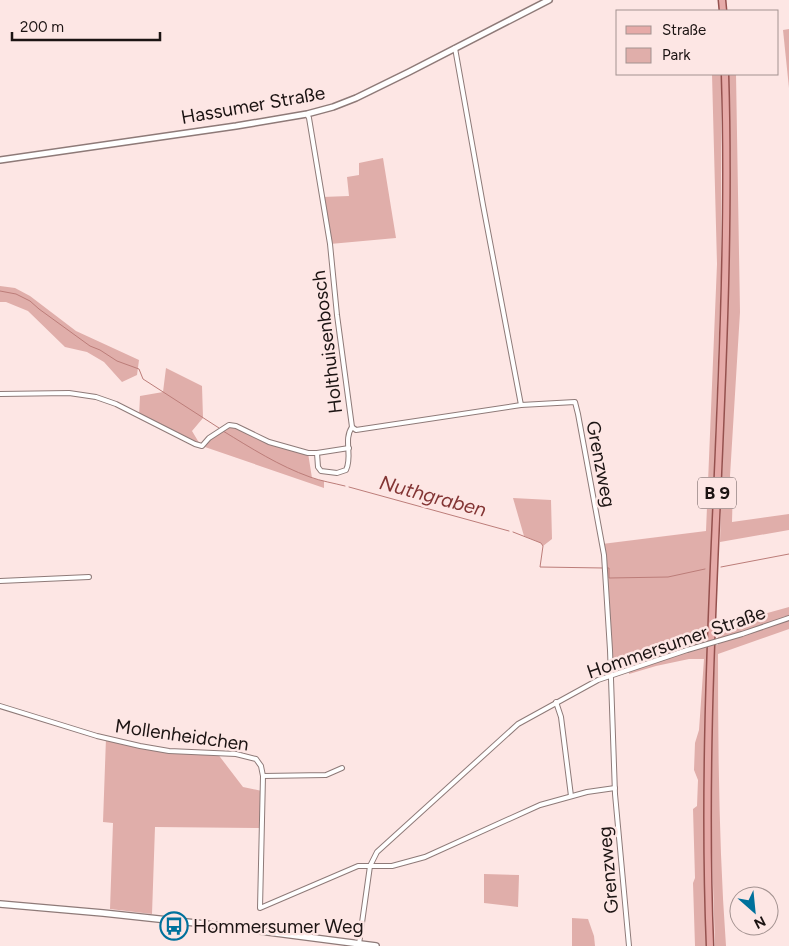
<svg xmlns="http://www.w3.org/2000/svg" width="789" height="946" viewBox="0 0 789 946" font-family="Figtree,sans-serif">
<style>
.green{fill:#e0aeaa}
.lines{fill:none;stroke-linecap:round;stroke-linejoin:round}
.stream{stroke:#bc7d79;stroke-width:1}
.minor-casing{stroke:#8e7a78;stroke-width:6}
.tertiary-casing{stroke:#8e7a78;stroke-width:8}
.secondary-casing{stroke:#8e7a78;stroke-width:8}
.primary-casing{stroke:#95514e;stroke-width:9}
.minor{stroke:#fff;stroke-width:4}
.tertiary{stroke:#fff;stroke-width:5}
.secondary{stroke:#fff;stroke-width:5.5}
.primary{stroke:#e6aaa8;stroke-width:6}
.minor-bridge-casing{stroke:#8e7a78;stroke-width:6;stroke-linecap:butt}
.minor-bridge{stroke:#fff;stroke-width:4}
.labels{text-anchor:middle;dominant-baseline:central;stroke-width:5;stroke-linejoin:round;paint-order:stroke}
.shield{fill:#fde6e4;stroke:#605352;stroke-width:1}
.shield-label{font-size:18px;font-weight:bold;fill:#1c1413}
.street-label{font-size:19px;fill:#1c1413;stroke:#fde6e4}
.poi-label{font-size:19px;fill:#1c1413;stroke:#fde6e4;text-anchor:start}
.water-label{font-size:20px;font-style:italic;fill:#833534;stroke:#fde6e4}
</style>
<rect width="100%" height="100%" fill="#fde6e4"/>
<!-- green -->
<g class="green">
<path d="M789,29V88L783,30Z"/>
<path d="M712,74H721V277L705,729L706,946H695L693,883L695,878L693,809L697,806L698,780L694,770L695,743L699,730L704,659H689L656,666L629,674V669L610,675L602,544L706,531L717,264Z"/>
<path d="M728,74H736L740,312L730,476L733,484L732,522L789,514V530L720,542L731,165Z"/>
<path d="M383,158L396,238L330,244L322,197L349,196L347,177L359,175V163Z"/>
<path d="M0,286L15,288L30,296L76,331L139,360L137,375L122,382L104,362L87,352L65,347L28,311L6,302H0Z"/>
<path d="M166,368L202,386L203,418L192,431L201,446L229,425L269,442L308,453L312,478L324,481V488L202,446L139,417L140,396L163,392Z"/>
<path d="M513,498L551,500L552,539L543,546L541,543L524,536Z"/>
<path d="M789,607V629L718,654C718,752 719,849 726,946H715L710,789L715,645H718V627Z"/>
<path d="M106,738L169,751L217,753L243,787L262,791V828L155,827L152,914L110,909L113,823L103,822Z"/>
<path d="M484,874L519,875L518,907L484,903Z"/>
<path d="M572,918L588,919L594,936L595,946H572Z"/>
</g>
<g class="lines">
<!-- stream -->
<g class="stream">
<path d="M0,291L16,294L30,301L39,309L90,346L100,350L117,361L139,369L143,379L219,428"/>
<path d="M223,431C251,448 279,466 310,477C321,481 333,483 345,486"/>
<path d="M349,487L509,531"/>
<path d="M513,532L541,543L543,546L540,567L603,568"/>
<path d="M721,567L789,554"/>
<path d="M607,568H609V578L668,577L705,569"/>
</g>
<!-- minor casing -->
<g class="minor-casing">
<g id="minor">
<path d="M455,48L483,205L521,405L575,402L578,414L604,555L610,650L615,794L629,946"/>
<path d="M307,114L309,118L330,244L337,315L352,427L356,430L521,405"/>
<path d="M0,394L69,393L96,397L116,404L195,444L202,446L209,438L229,425L236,426L269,442L308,453H317L349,448"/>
<path d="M317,453L318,467L321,471L337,473L346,470C353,456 343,440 352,427"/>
<path d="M0,581L89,577"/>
<path d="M742,634L789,618"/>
<path d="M556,702L561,717L571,796"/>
<path d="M0,706L97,736L140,746L169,751L236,754L256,759L261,766L263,776L260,908L358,866H392L425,857L540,805L587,792L615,788"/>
<path d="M263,776L326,775L342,768"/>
<path d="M359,944L370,866L377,852L518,724L598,680L687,650"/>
</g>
</g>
<!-- tertiary casing -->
<g class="tertiary-casing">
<path id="tertiary" d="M0,160L236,126L307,114L333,107L356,98L409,72L549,0"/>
</g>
<!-- secondary casing -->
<g class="secondary-casing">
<path id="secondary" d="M0,904L103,913L205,924L376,946"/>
</g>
<!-- primary casing -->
<g class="primary-casing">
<g id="primary">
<path d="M722,0L723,11"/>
<path d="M710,946C698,655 734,365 725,74"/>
</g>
</g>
<!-- minor -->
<use href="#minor" class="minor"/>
<!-- tertiary -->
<use href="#tertiary" class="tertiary"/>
<!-- secondary -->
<use href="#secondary" class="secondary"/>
<!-- primary -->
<use href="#primary" class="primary"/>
<!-- minor-bridge casing -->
<g class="minor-bridge-casing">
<path id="minor-bridge" d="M687,650L742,634"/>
</g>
<!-- minor-bridge -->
<use href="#minor-bridge" class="minor-bridge"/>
</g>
<!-- icons -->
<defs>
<g id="bus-ring" transform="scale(1.4375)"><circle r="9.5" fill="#fde6e4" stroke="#00719c" stroke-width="1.5"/><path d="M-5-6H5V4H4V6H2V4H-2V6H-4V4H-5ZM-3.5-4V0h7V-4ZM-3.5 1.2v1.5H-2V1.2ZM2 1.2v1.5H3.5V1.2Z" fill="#00719c"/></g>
</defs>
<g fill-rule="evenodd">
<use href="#bus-ring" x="174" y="926"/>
</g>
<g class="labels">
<!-- shield labels -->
<rect class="shield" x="698" y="477.5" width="38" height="31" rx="4"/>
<g class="shield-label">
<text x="717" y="493">B 9</text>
</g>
<!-- street labels -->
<g class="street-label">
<text transform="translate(253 105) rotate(-10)">Hassumer Straße</text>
<text transform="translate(327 342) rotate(-97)">Holthuisenbosch</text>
<text transform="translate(601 464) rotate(79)">Grenzweg</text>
<text transform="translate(676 642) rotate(-19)">Hommersumer Straße</text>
<text transform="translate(182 735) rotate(8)">Mollenheidchen</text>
<text transform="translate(608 870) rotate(-95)">Grenzweg</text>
</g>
<!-- poi labels -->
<g class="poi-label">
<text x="193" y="926">Hommersumer Weg</text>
</g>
<!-- water labels -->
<g class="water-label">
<text transform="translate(433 496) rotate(15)">Nuthgraben</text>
</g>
</g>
<!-- legend -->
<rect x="616" y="10" width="162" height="65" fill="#fde6e4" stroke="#a39290"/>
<rect x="626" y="26" width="25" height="8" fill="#e6aaa8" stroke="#a39290"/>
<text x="662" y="35" font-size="15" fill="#1c1413">Straße</text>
<rect x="626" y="48" width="25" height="15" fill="#e0aeaa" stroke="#a39290"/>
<text x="662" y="60" font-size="15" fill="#1c1413">Park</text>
<!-- north arrow -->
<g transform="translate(754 911) rotate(153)"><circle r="24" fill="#fde6e4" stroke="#a39290"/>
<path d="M0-4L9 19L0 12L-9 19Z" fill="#00719c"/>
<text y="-8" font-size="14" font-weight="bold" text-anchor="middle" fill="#1c1413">N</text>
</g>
<!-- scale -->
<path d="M12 32v8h148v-8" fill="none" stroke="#1c1413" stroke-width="2.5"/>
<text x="20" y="32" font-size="15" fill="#1c1413" stroke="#fde6e4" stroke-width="4" paint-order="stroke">200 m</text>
</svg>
